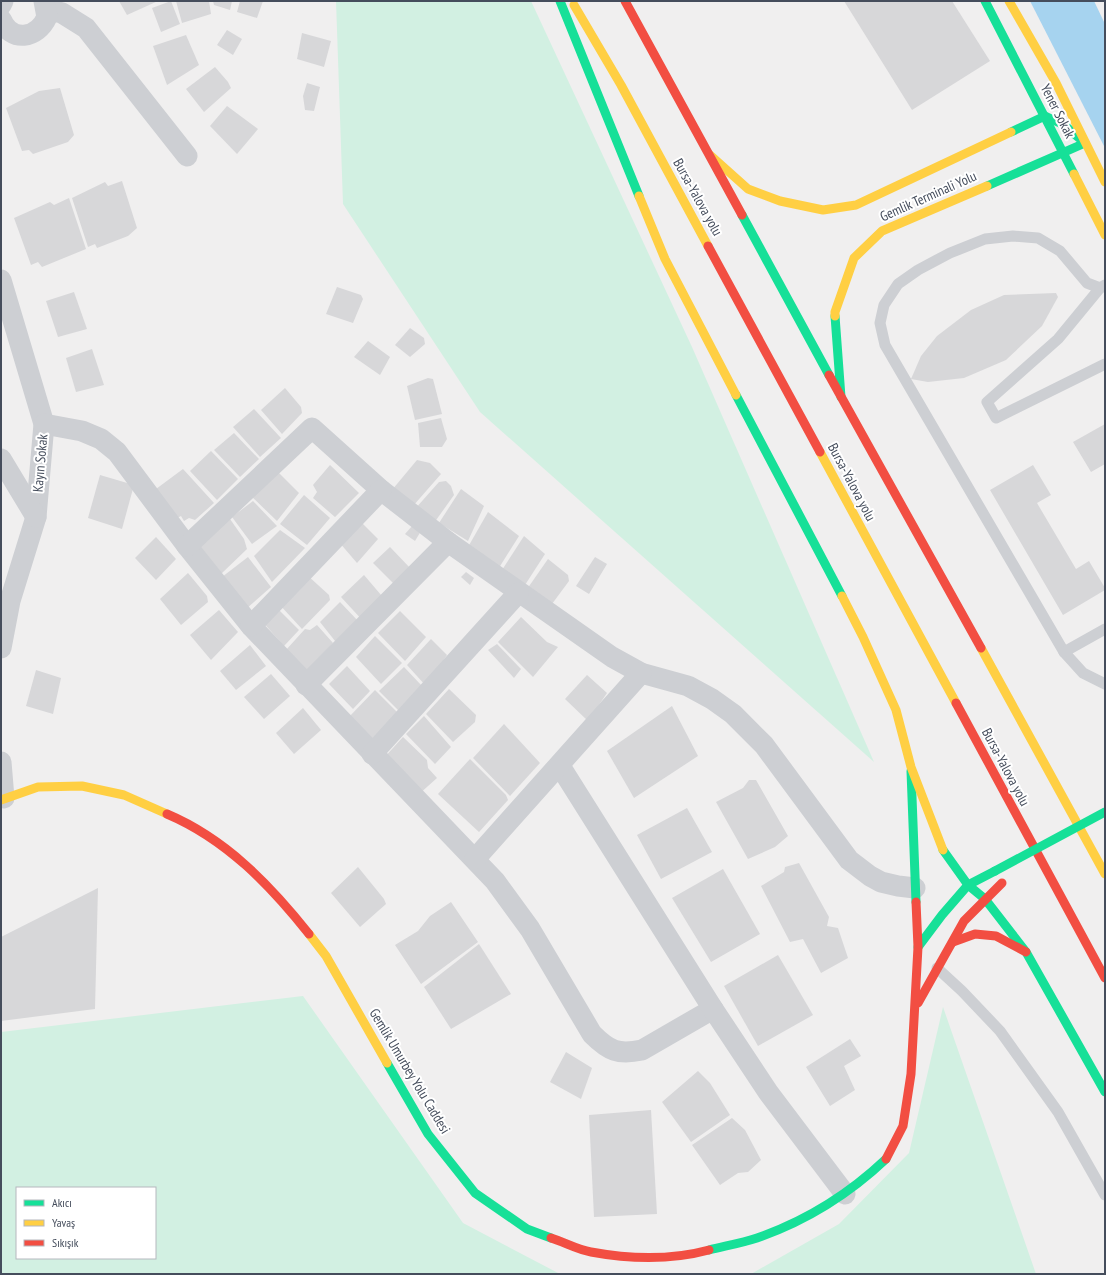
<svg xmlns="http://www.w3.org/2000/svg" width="1106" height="1275" viewBox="0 0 1106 1275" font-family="'PT Sans Narrow',sans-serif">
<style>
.green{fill:#d2f0e2;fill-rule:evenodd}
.water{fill:#a6d3ef}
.building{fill:#d7d7d9}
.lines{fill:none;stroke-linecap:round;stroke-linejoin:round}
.lane{stroke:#cdcfd3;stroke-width:11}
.street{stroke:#cdcfd3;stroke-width:21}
.fast{stroke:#16e098;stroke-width:9}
.slow{stroke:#ffcf43;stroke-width:9}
.jam{stroke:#f24e42;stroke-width:9}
.fast-bridge{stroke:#16e098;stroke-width:9}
.labels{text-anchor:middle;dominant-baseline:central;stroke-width:4;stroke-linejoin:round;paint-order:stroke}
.street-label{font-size:14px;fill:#454d5c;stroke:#fff}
</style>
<rect width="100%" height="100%" fill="#f0efef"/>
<!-- green -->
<g class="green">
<path d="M336,1H531L692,347L874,762L480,412L343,204Z"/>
<path d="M303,996L463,1223L560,1274H1V1032ZM17,1188H155V1258H17Z"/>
<path d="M943,1007L1036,1274H751L839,1224L909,1153Z"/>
</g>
<!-- water -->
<path class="water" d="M1030,1H1094L1105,24V148Z"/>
<!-- building -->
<g class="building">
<path d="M119,1H158L127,15Z"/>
<path d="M171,1L180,24L161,32L152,8Z"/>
<path d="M176,1H209L211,14L182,23Z"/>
<path d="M213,1H232L230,10L214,5Z"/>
<path d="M240,1H263L257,18L237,12Z"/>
<path d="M844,1H952L990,61L912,110Z"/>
<path d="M227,30L242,39L233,55L217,45Z"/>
<path d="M302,33L331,41L324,67L297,59Z"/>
<path d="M186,35L199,65L167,85L153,46Z"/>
<path d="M215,67L228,82L231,88L204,112L186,89Z"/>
<path d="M307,83L320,87L314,111L305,110L303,96Z"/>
<path d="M60,88L74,135L68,142L33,154L29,150L22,151L6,108L39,91Z"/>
<path d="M227,106L258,129L237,154L210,126Z"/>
<path d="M122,181L137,228L128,236L97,248L95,244L88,247L72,198L105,182L108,186Z"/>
<path d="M69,198L86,249L42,267L38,262L31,265L14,218L50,202L54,205Z"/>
<path d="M337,287L361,295L363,299L353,323L326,314Z"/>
<path d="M74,292L87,329L58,337L46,301Z"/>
<path d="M1056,293L1058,297L1042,326L1006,360L964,378L928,382L911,379L921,356L937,336L971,310L1004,295Z"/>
<path d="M410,328L424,338L425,344L410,357L395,345Z"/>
<path d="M368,341L390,357L380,375L354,357Z"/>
<path d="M92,349L104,385L76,392L66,358Z"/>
<path d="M428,378L433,379L442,414L415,420L407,386Z"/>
<path d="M285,388L301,407L302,413L282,434L261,410Z"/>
<path d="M254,409L281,438L260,457L233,427Z"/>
<path d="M441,418L447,439L442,447H420L418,423Z"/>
<path d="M1105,424V464L1091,472L1073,442Z"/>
<path d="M234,433L259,459L240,477L214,450Z"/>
<path d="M211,451L238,479L217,500L190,471Z"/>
<path d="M417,460L430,463L441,474L413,506L392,490Z"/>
<path d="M330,465L359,493L335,517L313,498L317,492L313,485Z"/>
<path d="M1033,465L1051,495L1037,503L1076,569L1089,561L1105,588V590L1063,615L990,490Z"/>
<path d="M183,469L214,503L195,520L189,518L184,521L181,516L177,518L156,489Z"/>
<path d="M275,469L299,493L277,521L249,494Z"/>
<path d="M100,475L134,485L122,529L88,518Z"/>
<path d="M446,481L451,486L454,495L434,523L415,509L439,482Z"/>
<path d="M461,489L484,506L468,541L439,523Z"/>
<path d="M304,495L330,518L307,545L280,524Z"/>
<path d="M253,501L277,526L252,544L232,517Z"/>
<path d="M488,512L519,536L497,571L468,547Z"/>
<path d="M230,519L244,539L247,549L221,574L199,546Z"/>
<path d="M360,521L378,539L357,563L339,542Z"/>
<path d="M413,525L421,531L415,541L405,534Z"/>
<path d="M280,530L305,548L272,582L254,556Z"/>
<path d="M524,536L545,554L525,585L502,570Z"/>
<path d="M156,537L176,559L156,580L135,558Z"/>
<path d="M390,547L411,569L397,587L373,563Z"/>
<path d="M248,557L271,587L246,609L222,577Z"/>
<path d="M595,557L607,564L589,594L576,586Z"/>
<path d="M548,559L568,575L569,581L549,608L525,592Z"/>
<path d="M466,572L474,578L470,585L461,577Z"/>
<path d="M188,573L207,596L208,602L181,625L160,599Z"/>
<path d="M307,575L329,595L330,600L302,629L279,604Z"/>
<path d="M364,575L387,602L364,622L341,597Z"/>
<path d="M340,602L359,622L339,646L320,622Z"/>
<path d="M276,607L299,630L284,646L261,620Z"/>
<path d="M219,610L238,632L211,660L190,635Z"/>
<path d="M400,611L426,637L405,661L378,633Z"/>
<path d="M521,617L547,642L558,647L533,677L498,642Z"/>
<path d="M317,625L333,643L308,673L286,650L305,629L310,630Z"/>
<path d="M375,636L402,663L381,684L356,657Z"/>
<path d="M431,639L447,655L426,686L407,665Z"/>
<path d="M497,644L521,669L514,678L488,650Z"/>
<path d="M250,645L266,666L236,690L220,671Z"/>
<path d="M347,666L370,691L353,709L329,684Z"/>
<path d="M404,667L422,686L402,714L379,691Z"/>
<path d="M36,670L61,678L53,714L26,706Z"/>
<path d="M271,674L290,696L264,719L244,697Z"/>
<path d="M587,675L607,693L588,721L565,699Z"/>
<path d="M449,689L476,715L475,722L453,742L426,714Z"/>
<path d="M375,690L398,713L370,742L348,718Z"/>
<path d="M672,706L698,756L634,798L607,751Z"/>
<path d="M303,708L321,730L294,754L276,733Z"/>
<path d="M424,716L451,747L435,764L406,734Z"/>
<path d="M504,724L540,763L510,796L473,758Z"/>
<path d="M403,737L427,760L428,768L437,778L418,795L383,759Z"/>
<path d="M470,759L506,795L508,800L479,832L438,794Z"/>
<path d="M749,780H756L788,836L775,847L748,859L716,802L743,788Z"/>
<path d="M687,808L712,852L661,879L637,835Z"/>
<path d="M799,863L829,917L827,926L838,928L848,958L821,973L803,939L790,942L761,886L784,872L785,867Z"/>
<path d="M358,867L384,899L386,904L360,927L331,893Z"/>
<path d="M723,869L760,934L711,962L672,898Z"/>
<path d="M98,888L95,1009L1,1021V937Z"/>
<path d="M451,902L478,942L421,984L395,945L418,931L430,916Z"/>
<path d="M479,944L511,994L451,1029L424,987Z"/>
<path d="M778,955L813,1015L758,1046L724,986Z"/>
<path d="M850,1039L861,1056L844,1066L855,1090L830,1106L806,1067Z"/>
<path d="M566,1052L592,1068L581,1099L550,1082Z"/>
<path d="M698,1071L710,1083L730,1115L691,1142L662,1102Z"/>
<path d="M651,1110L657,1214L594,1217L589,1115Z"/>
<path d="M732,1118L745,1130L761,1160L748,1172L738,1173L720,1185L692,1145Z"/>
</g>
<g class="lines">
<!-- lane -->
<g class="lane">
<path d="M1105,285L1100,288L1087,283L1060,251L1038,238L1013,236L985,239L950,253L918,270L898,284L884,305L880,323L885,345L1064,652L1083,673L1105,684"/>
<path d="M1100,288L1058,339L987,402L996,418L1105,364"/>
<path d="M1064,652L1105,629"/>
<path d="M937,968L962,991L1000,1031L1058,1112L1105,1195"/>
</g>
<!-- street -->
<g class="street">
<path d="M1,5L3,1"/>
<path d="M47,9L62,13L86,28L187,156"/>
<path d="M1,19C11,43 37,39 47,17L44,1"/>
<path d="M1,280L44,424L36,517L10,601L1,648"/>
<path d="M44,424L82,431L101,439L117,452L187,546L251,626L495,881L530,929L592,1034C609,1051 618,1055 642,1050L713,1009"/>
<path d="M1,459L36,517"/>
<path d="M187,546L312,428L381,490L448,542L612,657L641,673L688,686L712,699L733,714L764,745L849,860L870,876L881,882L898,886L915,888"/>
<path d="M251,626L381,490"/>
<path d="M306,685L448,542"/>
<path d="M372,754L518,593"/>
<path d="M1,762L4,798"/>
<path d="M560,766L713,1009L768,1092L845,1194"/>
<path d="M475,859L641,673"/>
</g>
<!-- fast -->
<g class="fast">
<path d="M560,1L639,196"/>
<path d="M985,1L1074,174"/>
<path d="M987,186L1085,143L1064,125L1045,116L1011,132"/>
<path d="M742,215L829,375"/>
<path d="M835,316L841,397"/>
<path d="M736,395L842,596"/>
<path d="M911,771L916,902"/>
<path d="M943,850L968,885L985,899L1026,952L1105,1092"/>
<path d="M918,947L942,915L968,885L995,871"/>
<path d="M387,1063L428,1134L475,1193L527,1229L551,1238"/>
<path d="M709,1250C725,1246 742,1243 757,1238C806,1221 849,1194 886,1159"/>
</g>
<!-- slow -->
<g class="slow">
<path d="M1009,1L1056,83L1105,182"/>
<path d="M574,5L621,85L708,246"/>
<path d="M710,155L748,189L780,201L823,210L856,205L1011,132"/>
<path d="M1074,174L1105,235"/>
<path d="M639,196L665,259L736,395"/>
<path d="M835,316V312L854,258L882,231L987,186"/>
<path d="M820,452L956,703"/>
<path d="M842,596L863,637L896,710L911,767L943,850"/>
<path d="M981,648L1105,874"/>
<path d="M1,800L38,787L82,786L124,795L167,814"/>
<path d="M309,934L326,956L387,1063"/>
</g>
<!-- jam -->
<g class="jam">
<path d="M625,1L742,215"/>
<path d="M708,246L820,452"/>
<path d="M829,375L981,648"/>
<path d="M956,703L1105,978"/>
<path d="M167,814C226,839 270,885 309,934"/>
<path d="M953,942L975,934L996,936L1026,952"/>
<path d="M918,1003L964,921L1002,883"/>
<path d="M886,1159L903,1126L911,1074L918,947L916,902"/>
<path d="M551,1238C564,1242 578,1250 591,1252C629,1259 672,1260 709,1250"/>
</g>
<!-- fast-bridge -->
<path class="fast-bridge" d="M995,871L1105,812"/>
</g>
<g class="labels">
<!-- street labels -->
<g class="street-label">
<text transform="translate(1058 111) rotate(63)">Yener Sokak</text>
<text transform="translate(928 196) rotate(-24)">Gemlik Terminali Yolu</text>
<text transform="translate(698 197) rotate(61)">Bursa-Yalova yolu</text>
<text transform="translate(40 463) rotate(-85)">Kayın Sokak</text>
<text transform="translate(852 482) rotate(62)">Bursa-Yalova yolu</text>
<text transform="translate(1006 767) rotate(62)">Bursa-Yalova yolu</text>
<text transform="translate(410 1071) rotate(59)">Gemlik Umurbey Yolu Caddesi</text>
</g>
</g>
<!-- border -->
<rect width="1106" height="1275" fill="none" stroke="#454d5c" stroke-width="4"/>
<!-- legend -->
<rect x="16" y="1187" width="140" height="72" fill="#ffffff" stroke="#b5b8be"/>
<rect x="24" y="1200" width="20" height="6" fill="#16e098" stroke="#b5b8be"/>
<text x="52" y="1207" font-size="12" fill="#454d5c">Akıcı</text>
<rect x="24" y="1220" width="20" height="6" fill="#ffcf43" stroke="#b5b8be"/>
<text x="52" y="1227" font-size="12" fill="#454d5c">Yavaş</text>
<rect x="24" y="1240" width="20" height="6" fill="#f24e42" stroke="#b5b8be"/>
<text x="52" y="1247" font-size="12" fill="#454d5c">Sıkışık</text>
</svg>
